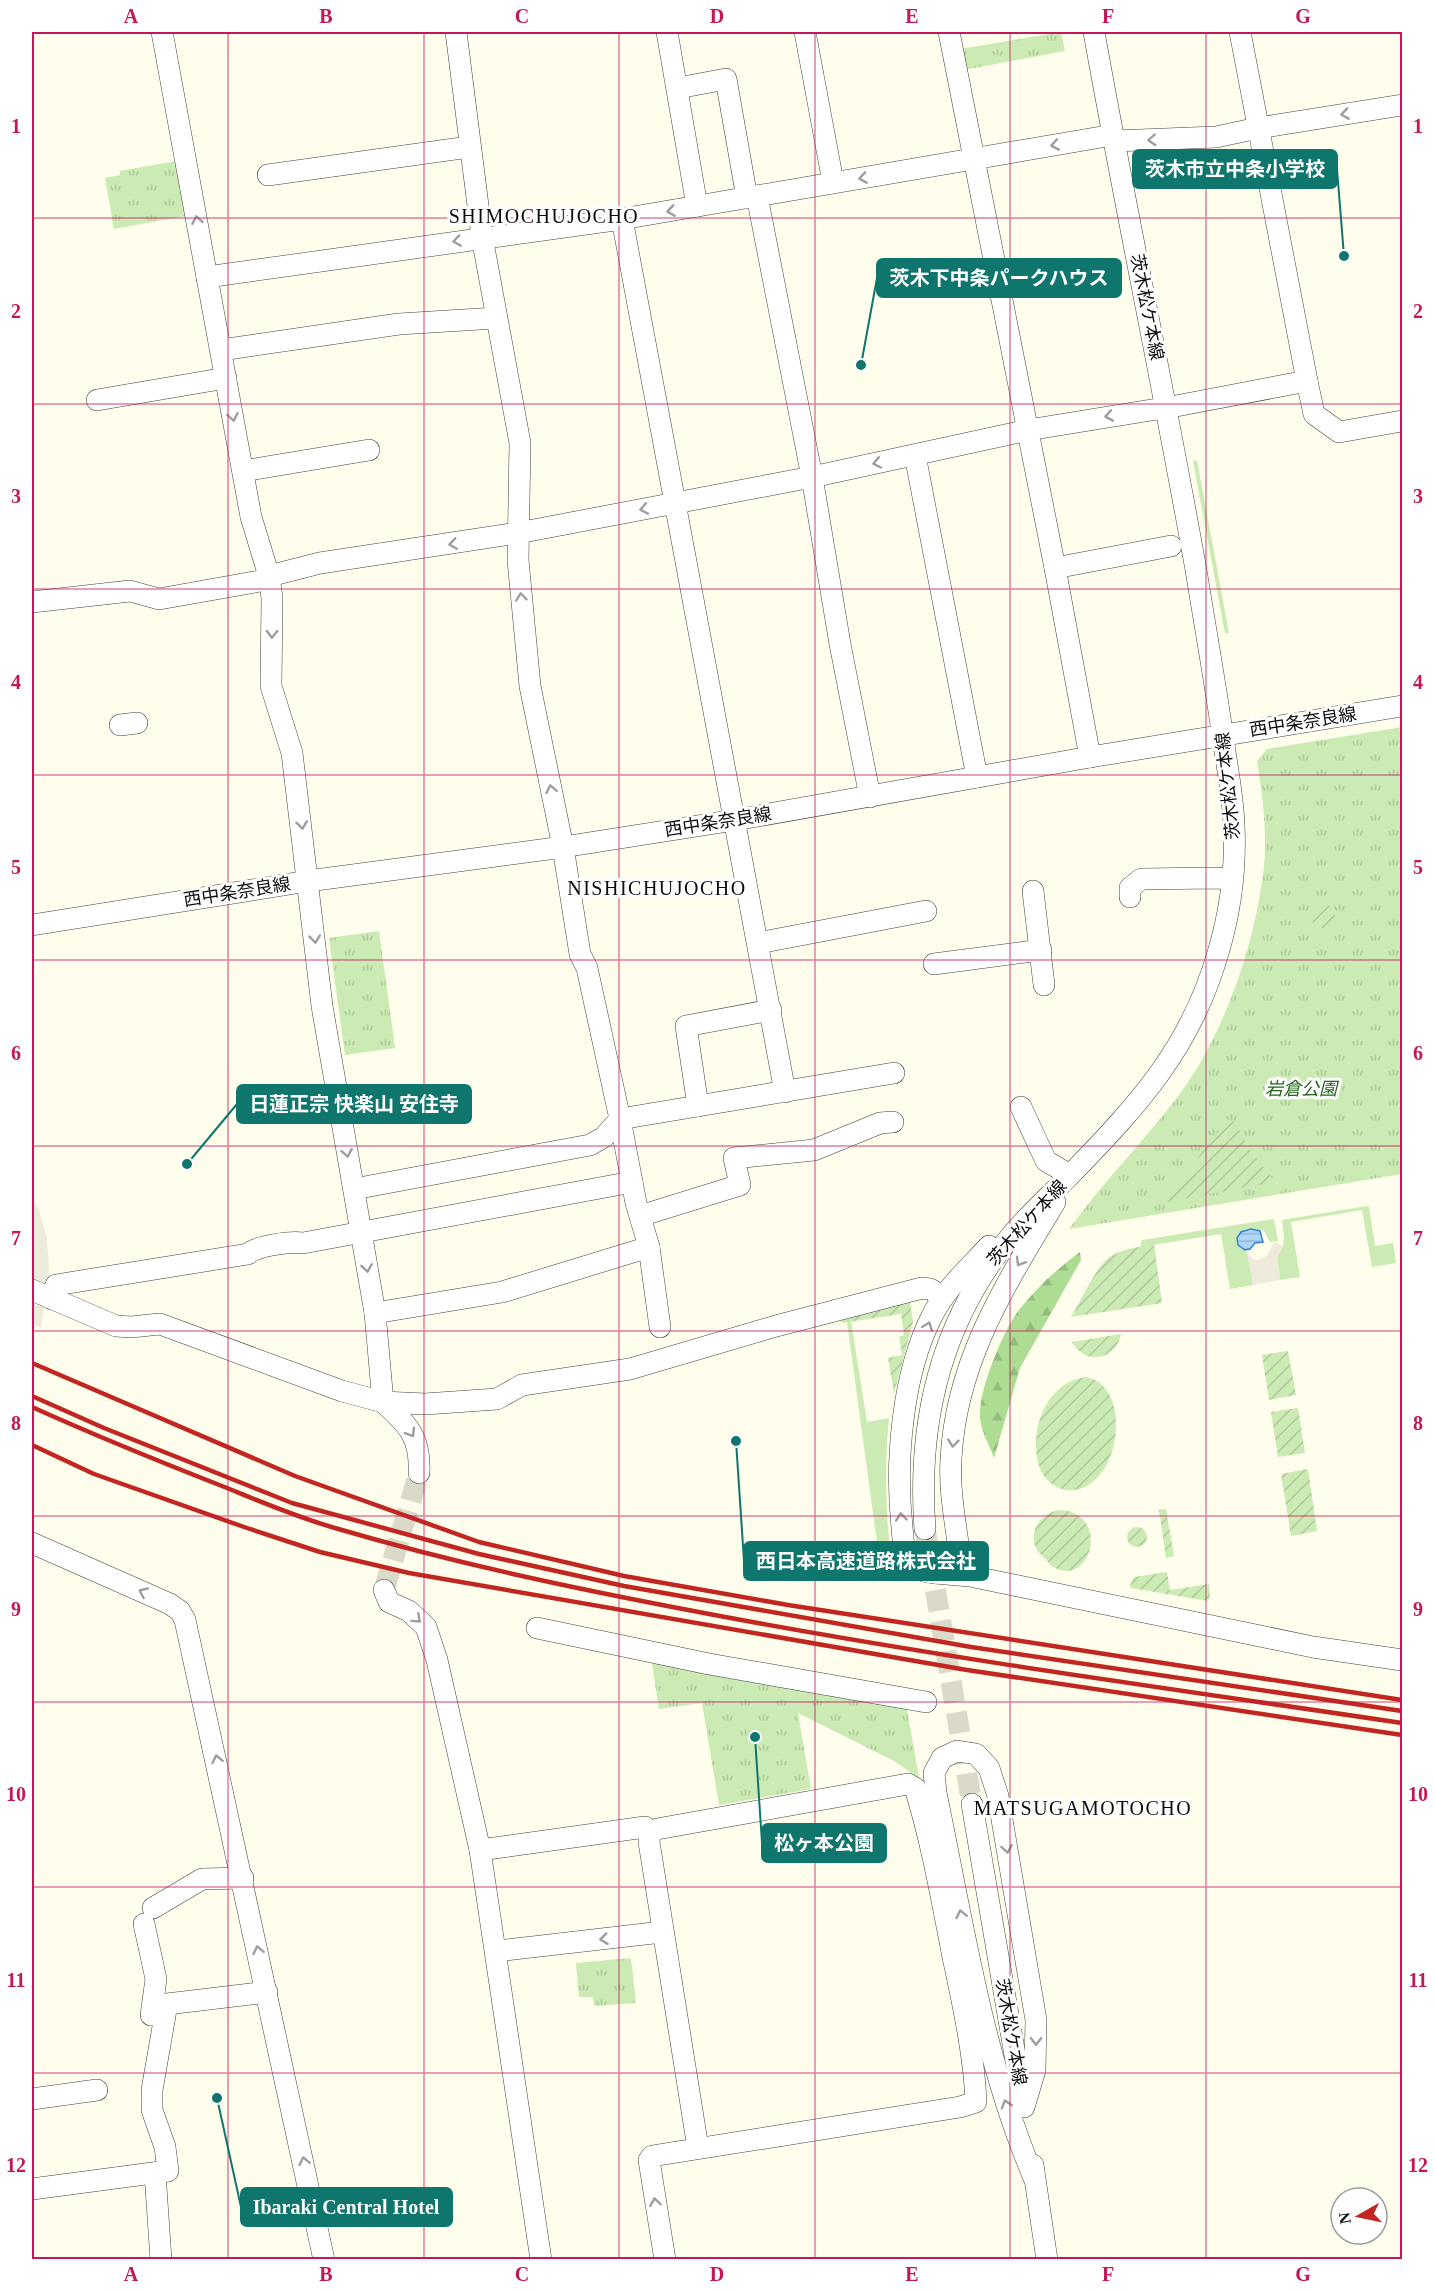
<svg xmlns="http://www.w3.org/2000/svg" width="1434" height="2291" viewBox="0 0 1434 2291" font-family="'Times New Roman','Noto Sans JP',serif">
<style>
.grass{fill:#cbeab4}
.forest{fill:url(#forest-firs)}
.park{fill:url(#park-tufts)}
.garden{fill:url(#garden-furrows)}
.plaza{fill:#eeebdb}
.water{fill:url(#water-rules);stroke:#3384d2;stroke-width:1.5}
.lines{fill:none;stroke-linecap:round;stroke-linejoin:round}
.minor-tunnel{stroke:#dbd9ca;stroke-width:21;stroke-dasharray:21 10;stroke-linecap:butt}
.minor-casing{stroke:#3f3f3f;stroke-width:22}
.minor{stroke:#fff;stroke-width:21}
.rail{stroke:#c12720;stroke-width:4.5}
.oneway{stroke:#9e9e9e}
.grid{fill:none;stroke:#c2185b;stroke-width:1.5;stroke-opacity:0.55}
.labels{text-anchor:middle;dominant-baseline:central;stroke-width:6;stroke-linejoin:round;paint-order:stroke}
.street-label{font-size:18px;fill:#0c0c0c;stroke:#fff}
.park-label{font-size:18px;font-style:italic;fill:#24661b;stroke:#fff}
.neighbourhood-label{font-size:20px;letter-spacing:1.5px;fill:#0c0c0c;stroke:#fff}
.leader{fill:none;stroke:#0f766e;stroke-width:2}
.callout-dot{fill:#0f766e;stroke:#fff;stroke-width:2}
.callout{fill:#0f766e;stroke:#0f766e;stroke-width:2}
.callout-label{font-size:20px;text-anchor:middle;font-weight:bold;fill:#fff}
.neatline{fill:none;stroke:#c2185b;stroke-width:2}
.grid-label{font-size:20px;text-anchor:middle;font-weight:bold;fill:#c2185b}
</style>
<defs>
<pattern id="forest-firs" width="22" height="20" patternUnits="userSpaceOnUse" patternTransform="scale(1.5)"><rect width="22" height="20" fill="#addc93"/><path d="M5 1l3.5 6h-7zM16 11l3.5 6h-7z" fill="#94bc7e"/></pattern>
<pattern id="park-tufts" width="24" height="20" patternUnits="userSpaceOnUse" patternTransform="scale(1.5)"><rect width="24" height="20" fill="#cbeab4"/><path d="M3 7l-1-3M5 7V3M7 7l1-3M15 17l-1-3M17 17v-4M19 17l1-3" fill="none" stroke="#adc89a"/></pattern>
<pattern id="garden-furrows" width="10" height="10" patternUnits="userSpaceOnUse" patternTransform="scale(1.5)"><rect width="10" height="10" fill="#cbeab4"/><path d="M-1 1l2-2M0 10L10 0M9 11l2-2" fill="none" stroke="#adc89a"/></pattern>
<pattern id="water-rules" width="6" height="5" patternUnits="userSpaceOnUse" patternTransform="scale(1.5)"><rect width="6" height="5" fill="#aed6f8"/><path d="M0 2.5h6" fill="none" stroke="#94b6d3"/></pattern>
</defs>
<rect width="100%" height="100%" fill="#fffdec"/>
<!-- grass -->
<g class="grass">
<path d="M1197,460L1229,633H1225L1193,461Z"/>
<path d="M1367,1206L1369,1207L1375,1246L1393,1243L1396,1263L1372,1267L1362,1210L1291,1222L1300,1277L1280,1280L1277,1258L1283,1246L1284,1237L1282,1220Z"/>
<path d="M1274,1219L1278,1241L1270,1242L1264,1231L1254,1229L1240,1247L1247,1252L1253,1285L1230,1289L1221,1234L1140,1247L1142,1240Z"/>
<path d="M851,1321L867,1422L889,1418C884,1469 886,1519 892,1569L760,1550L758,1542L840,1550H878L847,1322Z"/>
</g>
<!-- forest -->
<path class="forest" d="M1080,1252L1081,1260L1020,1368L994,1458C990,1446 981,1431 980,1418C978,1391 1003,1331 1019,1310C1036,1288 1058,1268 1080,1252Z"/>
<!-- park -->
<g class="park">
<path d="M1061,32L1065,51L964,70L960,49Z"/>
<path d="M176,161L186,216L114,229L105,178L120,175V171Z"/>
<path d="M1402,727V1174L1069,1229C1103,1182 1144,1141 1179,1095C1224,1034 1253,950 1263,875C1268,837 1263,798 1257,761L1267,749Z"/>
<path d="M379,931L395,1048L345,1055L329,938Z"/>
<path d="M651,1658L906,1704L919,1778L894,1761L798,1713L811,1789L719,1805L702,1703L659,1709Z"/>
<path d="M631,1958L636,2003L594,2006L593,1997H579L576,1963Z"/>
</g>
<!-- garden -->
<g class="garden">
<circle cx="1323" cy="916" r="12"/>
<path d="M1228,1119L1235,1122L1249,1149L1275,1182L1155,1204L1186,1173Z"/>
<path d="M1154,1244L1162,1303L1071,1317C1081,1301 1097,1263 1113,1255C1125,1248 1141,1247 1154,1244Z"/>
<path d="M910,1302L913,1322L894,1394L888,1358L902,1355L899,1337L904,1335L901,1314L842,1323L841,1319Z"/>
<path d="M1121,1334C1116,1360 1085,1366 1072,1342Z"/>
<path d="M1288,1351L1296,1395L1269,1400L1262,1355Z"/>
<path d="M1087,1377C1136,1388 1119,1496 1066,1490C1055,1488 1046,1481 1041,1471C1026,1435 1045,1381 1087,1377Z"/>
<path d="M1298,1408L1305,1453L1278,1457L1271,1412Z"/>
<path d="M1308,1469L1317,1531L1291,1536L1281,1474Z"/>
<path d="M1166,1509L1174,1556L1166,1558L1159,1510Z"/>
<path d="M1060,1510C1112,1512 1091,1593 1050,1565C1047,1558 1039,1555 1036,1548C1028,1530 1042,1512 1060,1510Z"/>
<circle cx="1137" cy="1537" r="10"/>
<path d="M1167,1572L1170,1590L1209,1584L1210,1595L1208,1601L1131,1588L1130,1585L1134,1577Z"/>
</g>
<!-- plaza -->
<g class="plaza">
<path d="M32,1198L39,1210L47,1238L49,1270L41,1328L32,1324Z"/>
<path d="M1275,1242L1283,1246L1277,1258L1280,1280L1253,1285L1247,1252L1252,1259L1259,1260L1266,1256Z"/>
</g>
<!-- water -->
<path class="water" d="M1251,1229L1260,1231L1263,1242L1255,1243L1250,1249L1245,1250L1238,1245L1237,1238L1241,1232Z"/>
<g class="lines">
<!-- minor-tunnel -->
<g class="minor-tunnel">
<path d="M925,1529L972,1804"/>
<path d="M384,1590L419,1473"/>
</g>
<!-- minor casing -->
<g class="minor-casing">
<g id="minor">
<path d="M162,32L251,517L269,576L272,598L271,686L292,753L322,1006L375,1313L383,1402C408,1425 421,1437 419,1473"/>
<path d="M667,32L697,206"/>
<path d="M805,32L833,182"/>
<path d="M949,32L1055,568L1090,757"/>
<path d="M1240,32L1307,381"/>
<path d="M678,88L726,79L747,198"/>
<path d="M1114,141L1216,137L1258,128L1402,105"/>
<path d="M268,175L469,147"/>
<path d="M757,196L812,477L840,644L870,797"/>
<path d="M622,219L785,1092"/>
<path d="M207,277L622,219L1113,135"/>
<path d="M221,350L399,324L496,318"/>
<path d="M97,400L226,378"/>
<path d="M915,455L977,777"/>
<path d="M243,471L369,450"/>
<path d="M1055,568L1171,546"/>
<path d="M32,602L130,591L159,599L260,581L269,576L320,563L518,533L812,477L1028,430L1176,406L1307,381L1314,414L1339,432L1402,421"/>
<path d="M120,725L137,723"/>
<path d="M1033,891L1044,985"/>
<path d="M1130,897V888L1141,879L1215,878L1232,879"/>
<path d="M32,925L308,881L563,847L735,820L1090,757L1402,706"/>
<path d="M758,943L926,911"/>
<path d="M934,964L1041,950"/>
<path d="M698,1106L686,1026L771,1010"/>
<path d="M1021,1107L1046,1161L1070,1175"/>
<path d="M354,1189L590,1145L604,1137L620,1119L587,968L580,954L563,847L530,686L518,560L520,443L482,237L456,32"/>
<path d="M640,1216L740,1185L734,1158L814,1150L880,1123L893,1122"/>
<path d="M32,1290L116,1326L131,1327L160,1324L342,1391L383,1402L425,1404L497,1399L522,1385L630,1369L776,1326L922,1288L930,1289L942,1296"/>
<path d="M52,1299L56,1285L248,1254C255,1246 291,1241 303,1243L632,1182"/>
<path d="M375,1313L502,1292L649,1247"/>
<path d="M660,1327L649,1247L636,1203L620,1119L894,1073"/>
<path d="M925,1529C917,1421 941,1321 1011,1236C1030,1213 1053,1193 1073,1172C1140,1103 1191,1047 1218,953C1230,913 1236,867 1234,825C1233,796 1227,767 1223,738C1215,682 1205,626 1196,570C1164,390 1126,212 1094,32"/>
<path d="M32,1543L170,1604L180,1611L185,1620L324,2260"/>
<path d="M959,1550L950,1564L935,1573C925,1572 917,1570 910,1562C903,1553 903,1538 902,1527C895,1462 902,1375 932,1316C945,1289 969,1268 989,1246"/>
<path d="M964,1562L959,1550C955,1520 949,1489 951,1459C956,1360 1006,1284 1055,1202"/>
<path d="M935,1573L970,1576L1313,1647L1402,1660"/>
<path d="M384,1590L389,1602L409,1611L426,1627L437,1660L480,1850L541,2260"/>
<path d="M537,1628L709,1664L926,1702"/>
<path d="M972,1804L1023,2102"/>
<path d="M480,1850L645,1827L650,1834"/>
<path d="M153,1908L202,1879L243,1878"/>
<path d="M144,1924L156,1979L151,2015"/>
<path d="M497,1951L662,1932"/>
<path d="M32,2099L97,2090"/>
<path d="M1024,2107L1035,2070L1036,2020L998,1796L989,1768L976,1754L957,1751L942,1758L934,1773L936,1793C963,1922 982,2056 1034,2178"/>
<path d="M1033,2165L1047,2260"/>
<path d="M155,2173L161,2260"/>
<path d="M32,2189L168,2171L165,2147L152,2110V2090L167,2004L267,1992"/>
<path d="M665,2260L649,2160L652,2156L960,2107L976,2102C974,2054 963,2004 953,1957C942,1901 932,1843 915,1788L908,1784L657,1829L650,1834L649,1842L698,2148"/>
</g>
</g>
<!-- minor -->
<use href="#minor" class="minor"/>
<!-- rail -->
<g class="rail">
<path d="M32,1363L295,1476L479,1542L624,1576L788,1605L1402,1700"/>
<path d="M32,1396L104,1428L292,1503L479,1554L624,1586L971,1647L1402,1711"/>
<path d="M32,1407C94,1435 158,1461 222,1486C259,1501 296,1517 335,1528C467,1567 601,1594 736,1619C957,1660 1180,1690 1402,1723"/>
<path d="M32,1445L94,1474L247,1528L320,1552L409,1573L967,1670L1402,1735"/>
</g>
</g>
<!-- one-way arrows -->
<defs><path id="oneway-chevron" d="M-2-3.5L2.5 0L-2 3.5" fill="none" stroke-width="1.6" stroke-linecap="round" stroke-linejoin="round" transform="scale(1.5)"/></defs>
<g class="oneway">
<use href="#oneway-chevron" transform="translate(1345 114) rotate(171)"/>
<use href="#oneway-chevron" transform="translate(1152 140) rotate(177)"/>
<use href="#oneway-chevron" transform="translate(1055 145) rotate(170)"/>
<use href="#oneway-chevron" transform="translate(863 178) rotate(171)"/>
<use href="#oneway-chevron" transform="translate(671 211) rotate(171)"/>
<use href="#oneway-chevron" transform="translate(197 220) rotate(-100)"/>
<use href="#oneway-chevron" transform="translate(457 241) rotate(172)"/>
<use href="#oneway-chevron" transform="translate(1109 416) rotate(170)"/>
<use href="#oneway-chevron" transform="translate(233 417) rotate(80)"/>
<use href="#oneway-chevron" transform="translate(877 463) rotate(168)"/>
<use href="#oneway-chevron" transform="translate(644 509) rotate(169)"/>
<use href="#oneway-chevron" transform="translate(453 544) rotate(172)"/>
<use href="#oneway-chevron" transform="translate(521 597) rotate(-96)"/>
<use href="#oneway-chevron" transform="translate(272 634) rotate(91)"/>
<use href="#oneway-chevron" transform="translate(551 789) rotate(-101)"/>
<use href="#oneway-chevron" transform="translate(302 825) rotate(83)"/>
<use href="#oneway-chevron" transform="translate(315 939) rotate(84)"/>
<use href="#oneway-chevron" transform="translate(347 1153) rotate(80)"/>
<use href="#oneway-chevron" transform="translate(1020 1262) rotate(121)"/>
<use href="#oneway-chevron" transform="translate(367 1268) rotate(81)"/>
<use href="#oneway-chevron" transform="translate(928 1326) rotate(-70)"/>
<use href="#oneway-chevron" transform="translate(411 1433) rotate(59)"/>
<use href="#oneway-chevron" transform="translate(953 1443) rotate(96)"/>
<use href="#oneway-chevron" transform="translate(901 1517) rotate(-96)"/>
<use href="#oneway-chevron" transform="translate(143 1592) rotate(-156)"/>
<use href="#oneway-chevron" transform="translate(417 1619) rotate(42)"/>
<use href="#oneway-chevron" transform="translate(217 1759) rotate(-102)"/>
<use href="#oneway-chevron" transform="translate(1007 1849) rotate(80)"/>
<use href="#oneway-chevron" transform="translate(961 1914) rotate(-102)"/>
<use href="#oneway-chevron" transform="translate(604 1939) rotate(173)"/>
<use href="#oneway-chevron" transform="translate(258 1950) rotate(-102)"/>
<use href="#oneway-chevron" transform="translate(1036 2041) rotate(91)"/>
<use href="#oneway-chevron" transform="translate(1006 2104) rotate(-107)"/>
<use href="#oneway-chevron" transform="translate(304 2161) rotate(-102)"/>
<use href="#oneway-chevron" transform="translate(655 2202) rotate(-99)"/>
</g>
<!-- grid -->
<path class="grid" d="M228,32V2260M424,32V2260M619,32V2260M815,32V2260M1010,32V2260M1206,32V2260M32,218H1402M32,404H1402M32,589H1402M32,775H1402M32,960H1402M32,1146H1402M32,1331H1402M32,1516H1402M32,1702H1402M32,1887H1402M32,2073H1402"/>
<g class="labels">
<!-- street labels -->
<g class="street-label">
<text transform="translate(1147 307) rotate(79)">茨木松ケ本線</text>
<text transform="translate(1303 722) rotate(-9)">西中条奈良線</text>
<text transform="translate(1228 786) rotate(-96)">茨木松ケ本線</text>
<text transform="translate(718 822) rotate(-9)">西中条奈良線</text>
<text transform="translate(237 892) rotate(-9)">西中条奈良線</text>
<text transform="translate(1027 1223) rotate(-48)">茨木松ケ本線</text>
<text transform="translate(1011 2032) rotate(80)">茨木松ケ本線</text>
</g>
<!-- park labels -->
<g class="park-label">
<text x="1301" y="1089">岩倉公園</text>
</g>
<!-- neighbourhood labels -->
<g class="neighbourhood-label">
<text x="544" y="216">SHIMOCHUJOCHO</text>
<text x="657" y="888">NISHICHUJOCHO</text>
<text x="1083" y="1808">MATSUGAMOTOCHO</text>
</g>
</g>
<!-- callouts -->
<path class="leader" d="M1344 256L1337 169M861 365L877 278M187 1164L237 1104M736 1441L744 1561M755 1737L762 1843M217 2098L241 2207"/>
<g class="callout-dot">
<circle cx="1344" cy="256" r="6"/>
<circle cx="861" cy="365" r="6"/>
<circle cx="187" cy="1164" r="6"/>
<circle cx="736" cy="1441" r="6"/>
<circle cx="755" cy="1737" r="6"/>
<circle cx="217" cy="2098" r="6"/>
</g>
<g class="callout">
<rect x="1133" y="150" width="204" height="38" rx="6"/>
<rect x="877" y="259" width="244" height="38" rx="6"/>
<rect x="237" y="1085" width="234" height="38" rx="6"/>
<rect x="744" y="1542" width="244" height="38" rx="6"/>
<rect x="762" y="1824" width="124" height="38" rx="6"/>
<rect x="241" y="2188" width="211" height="38" rx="6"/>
</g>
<g class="callout-label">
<text x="1235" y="176">茨木市立中条小学校</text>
<text x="999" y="285">茨木下中条パークハウス</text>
<text x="354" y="1111">日蓮正宗 快楽山 安住寺</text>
<text x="866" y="1568">西日本高速道路株式会社</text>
<text x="824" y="1850">松ヶ本公園</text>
<text x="346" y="2214">Ibaraki Central Hotel</text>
</g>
<!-- border -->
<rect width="1434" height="2291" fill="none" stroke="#ffffff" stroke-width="66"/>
<!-- north arrow -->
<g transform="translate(1359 2216) rotate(261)"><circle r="28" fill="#ffffff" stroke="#9e9e9e" stroke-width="1.5"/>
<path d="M0-4.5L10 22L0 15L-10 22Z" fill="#c12720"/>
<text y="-9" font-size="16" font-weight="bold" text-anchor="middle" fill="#0c0c0c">N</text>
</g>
<rect x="33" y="33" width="1368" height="2225" class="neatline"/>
<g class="grid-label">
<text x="131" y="23">A</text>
<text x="326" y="23">B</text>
<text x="522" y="23">C</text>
<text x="717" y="23">D</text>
<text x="912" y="23">E</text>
<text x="1108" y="23">F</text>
<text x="1303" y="23">G</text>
<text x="16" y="133">1</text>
<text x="1418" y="133">1</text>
<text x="16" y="318">2</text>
<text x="1418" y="318">2</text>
<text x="16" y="503">3</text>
<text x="1418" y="503">3</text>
<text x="16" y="689">4</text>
<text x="1418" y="689">4</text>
<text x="16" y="874">5</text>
<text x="1418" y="874">5</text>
<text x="16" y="1060">6</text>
<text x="1418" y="1060">6</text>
<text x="16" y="1245">7</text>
<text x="1418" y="1245">7</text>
<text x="16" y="1430">8</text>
<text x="1418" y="1430">8</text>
<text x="16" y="1616">9</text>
<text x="1418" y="1616">9</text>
<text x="16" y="1801">10</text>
<text x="1418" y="1801">10</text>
<text x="16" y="1987">11</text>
<text x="1418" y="1987">11</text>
<text x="16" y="2172">12</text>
<text x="1418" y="2172">12</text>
<text x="131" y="2281">A</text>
<text x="326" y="2281">B</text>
<text x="522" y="2281">C</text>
<text x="717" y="2281">D</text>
<text x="912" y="2281">E</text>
<text x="1108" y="2281">F</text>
<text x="1303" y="2281">G</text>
</g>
</svg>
